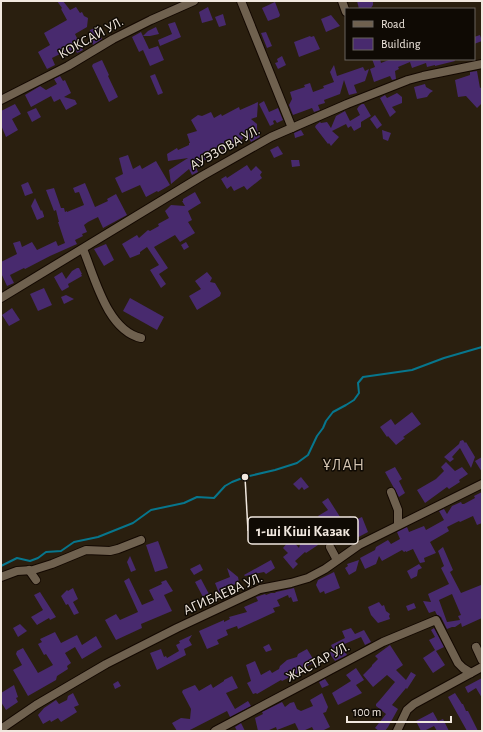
<svg xmlns="http://www.w3.org/2000/svg" width="483" height="732" viewBox="0 0 483 732" font-family="'Alegreya Sans',sans-serif">
<style>
.lines{fill:none;stroke-linecap:round;stroke-linejoin:round}
.stream{stroke:#07768d;stroke-width:2}
.building{fill:#482a6e;fill-rule:evenodd}
.street-casing{stroke:#130800;stroke-width:10}
.street{stroke:#6f614f;stroke-width:8}
.labels{text-anchor:middle;dominant-baseline:central;stroke-width:3;stroke-linejoin:round;paint-order:stroke}
.street-label{font-size:14px;fill:#f1e8df;stroke:#0f0a04}
.quarter-label{font-size:16px;letter-spacing:1px;fill:#d5c5b2;stroke:#0f0a04}
.leader{fill:none;stroke:#f1e8df;stroke-width:1.5}
.callout-dot{fill:#f1e8df;stroke:#0f0a04;stroke-width:1.5}
.callout{fill:#0f0a04;stroke:#f1e8df;stroke-width:1.5}
.callout-label{font-size:15px;text-anchor:middle;font-weight:bold;fill:#f1e8df}
</style>
<rect width="100%" height="100%" fill="#2a1f0f"/>
<g class="lines">
<!-- stream -->
<path class="stream" d="M1,566L17,558L30,561L38,558L46,552L61,551L74,542L98,537L133,523L151,510L184,503L197,497L214,498L225,486L232,482L245,477L275,470L297,463L308,455L317,436L323,428L326,421L333,412L346,405L354,400L359,393L358,383L363,377L412,370L444,358L482,347"/>
</g>
<!-- building -->
<g class="building">
<path d="M57,1H63L70,10L76,7L80,13L82,12L84,16L88,18L87,27L75,34L83,50L77,53L75,48L65,54L64,52L52,58L55,65L47,69L38,52L50,45L44,33L67,20L61,9L62,8Z"/>
<path d="M357,1H373V5L371,8L367,9H359Z"/>
<path d="M275,2L280,15L279,17L268,21L262,8Z"/>
<path d="M208,7L213,20L202,23L199,12Z"/>
<path d="M223,14L226,25L219,27L215,17Z"/>
<path d="M331,15L340,26L326,32L321,19Z"/>
<path d="M175,22L181,37L160,46L158,40L172,34L168,24Z"/>
<path d="M97,27L102,39L93,45L89,36L90,30Z"/>
<path d="M156,27L159,34L150,36H143L148,31Z"/>
<path d="M141,32L149,49L158,46L164,60L150,66L143,50L139,52L132,37Z"/>
<path d="M266,32L272,46L267,48L261,33Z"/>
<path d="M480,35L482,41L474,44V37Z"/>
<path d="M310,36L311,37L314,36L320,49L299,57L294,42Z"/>
<path d="M282,56L286,65L278,69L275,63L278,62L277,59Z"/>
<path d="M372,59H380L381,63L391,59H454L455,61L435,66V65L427,67L426,63L412,68L410,62L398,67L399,69L395,71L396,79L392,80L390,76L374,82L370,69L375,67Z"/>
<path d="M102,60L109,75L108,76L118,97L109,102L92,66L93,64Z"/>
<path d="M334,65L337,76L363,67L365,71L369,69L365,81L354,85L357,93L349,95L344,80L340,94L324,100L325,103L318,105L320,110L314,112L312,108L293,115L289,105L292,99L290,92L305,87L304,85L310,83L313,92L324,88L323,86L334,82L330,72Z"/>
<path d="M477,71L480,88L482,87V103L477,108L466,96L458,97L455,80L470,75V72Z"/>
<path d="M155,74L163,93L158,95L150,76Z"/>
<path d="M60,76L63,81L65,80L71,93L64,97L75,100L77,104L66,110L60,99L54,102L51,96L31,107L25,95L40,86L46,90L57,84L54,79Z"/>
<path d="M425,84L426,87L433,91L430,93L427,97L417,99L414,87Z"/>
<path d="M397,93L402,97V103L392,107L396,112L390,117L380,98L385,95L387,98Z"/>
<path d="M264,101L269,112L278,108L283,120L277,123L275,120L273,121L274,124L270,126L259,104Z"/>
<path d="M258,102L257,117L251,119L257,124V129L260,137L251,142L246,132L240,143L223,150L222,148L209,156L207,159L195,165L198,172L192,175L189,169L171,184L169,170L188,158L168,161L167,154L177,148L178,150L189,145V143H190L187,134L197,131L191,120L198,115L202,116L211,112L214,118L221,114L222,116L239,107L240,110Z"/>
<path d="M15,104L21,114L12,119L18,130L6,137L1,125V111Z"/>
<path d="M362,104H364L371,116L361,122V127L354,131L351,126L348,128L346,124L332,131L339,137L331,146L329,143L328,144L315,127L316,125L320,122L321,123L327,122L331,128L336,116L345,111L350,121L360,115L357,109L359,106Z"/>
<path d="M36,108L41,117L32,122L27,112Z"/>
<path d="M375,115L382,125L377,129L370,119Z"/>
<path d="M301,130L304,135L295,138L294,133Z"/>
<path d="M382,130L391,133L388,141L383,139Z"/>
<path d="M278,146L283,154L274,158L270,150Z"/>
<path d="M128,155L133,169L140,165L142,169L156,161L170,185L158,192L157,191L146,197L140,185L122,193L115,178L123,174L119,158Z"/>
<path d="M291,160H299L300,166L292,167Z"/>
<path d="M247,165L251,171L256,166L262,172L260,175L262,178L247,190L244,186L234,191L231,186L227,189L221,179L226,176L227,178Z"/>
<path d="M28,182L33,193L25,196L21,185Z"/>
<path d="M85,183L95,207L108,201L107,199L116,194L127,215L103,228L98,217L88,222L84,225L87,232L82,234L83,236L75,240L77,244L50,256L25,269L24,268L10,275L14,283L7,286L1,273V262L17,254L13,243L20,241L22,247L32,242L37,250L56,241L58,246L65,243L58,222H59L56,210L54,211L46,190L54,188L61,208H64L65,212L67,211V212L84,205L79,192L75,193L73,188Z"/>
<path d="M195,192L201,203L188,211L192,220L188,222L195,233L180,242L175,235L154,247L168,268L159,274L166,284L161,288L150,270L159,265L147,247L140,252V254L130,258L122,244L137,235L139,238L148,230L150,231L159,226L158,224L169,218L165,211L171,205L185,206L182,201H183V199Z"/>
<path d="M35,198L41,211L42,210L44,216V217L37,220L31,206Z"/>
<path d="M186,242L189,247L184,250L181,245Z"/>
<path d="M106,244L114,260L104,266L94,249Z"/>
<path d="M77,268H79L82,274H81L82,276L68,284L69,287L62,291L60,288L59,289L60,288L54,277L62,272L66,279L72,271Z"/>
<path d="M207,272L212,278L210,282L215,283L221,293L220,296L197,310L189,296L201,289L195,281Z"/>
<path d="M44,288L52,305L38,311L30,294Z"/>
<path d="M66,295L74,299L64,304L61,297Z"/>
<path d="M130,298L164,317L157,330L123,311Z"/>
<path d="M12,308L20,320L9,326L2,315Z"/>
<path d="M412,412L421,424L403,437L405,438L396,445L388,436L387,437L380,427L391,419L395,425Z"/>
<path d="M463,440L465,443L466,442L475,457L471,468L460,448L452,457L454,459L450,462L444,457L459,444L460,441Z"/>
<path d="M482,457V472L475,461Z"/>
<path d="M446,462L455,471L462,467L468,474L459,480L460,482L449,489L447,487L425,503L417,490L436,479L444,471L441,467Z"/>
<path d="M395,467L402,479L399,481L405,493L399,497L385,472Z"/>
<path d="M301,477L309,487L304,490L302,487L299,490L293,484Z"/>
<path d="M482,492V523L477,525L473,516L460,522L459,521L447,527L449,531L430,542L436,553L424,558L425,562L420,563L413,549L406,552V551L404,552L402,550L382,561L379,556L376,564L365,569L360,558L375,550L376,547L388,540L391,544L400,539L397,532L407,527L409,532L424,526L426,530L444,520L439,511L444,509L447,514L452,506L461,502L462,504H464L475,498L474,496Z"/>
<path d="M328,498L342,520L351,516L353,521L362,517L368,532L351,541L348,536L335,544L318,516L328,510L322,502Z"/>
<path d="M311,535L318,545L306,553L305,552L295,561L298,564L293,569L283,557L288,553L283,548L288,542L292,540L299,548L301,541Z"/>
<path d="M158,541L168,568L155,572L146,545Z"/>
<path d="M443,547L453,570L450,572L461,593L481,585L482,589V618L462,627L461,623L455,627H452L447,629L441,617L437,615L435,611L429,613L423,601L431,602L428,594L449,584L441,568L444,566L438,551ZM452,594L461,615L458,616L460,620L447,622L439,600Z"/>
<path d="M130,556L136,570L131,572L127,562Z"/>
<path d="M271,560L275,568L266,574L264,572L245,576L244,575Z"/>
<path d="M359,560L356,571L349,575L345,568L348,566L347,564Z"/>
<path d="M200,564L203,570L194,575L190,569Z"/>
<path d="M419,564L422,568L418,570L417,576L411,579L407,571Z"/>
<path d="M227,568L238,577L239,582L230,587V588L219,593L215,583L230,577Z"/>
<path d="M334,572L340,588L325,594L324,591L320,593L316,585L318,580Z"/>
<path d="M129,578L142,605L154,600L149,590L162,584L161,582L166,580L173,591L164,595L172,611L141,624L142,628L116,640L105,620L116,614L120,620L138,612L124,581Z"/>
<path d="M201,579L209,594L203,597L195,582Z"/>
<path d="M73,588L78,599L73,602L79,613L74,615L68,604L66,605L61,596L67,590L68,591Z"/>
<path d="M294,588L298,601L293,602L291,597L289,598L288,595L277,600L280,606L273,608L275,612L238,629L237,626L226,630L228,635L217,640L219,644L207,649L199,631L224,620V622L230,619L229,617L247,612L244,607L258,601L256,597L265,594L266,595L271,593H275L276,592Z"/>
<path d="M40,592L56,617L50,620L49,618L37,625L31,617L43,610L34,595Z"/>
<path d="M379,602L382,606L384,605L386,611L390,614L389,616L390,619L378,623L371,615L368,607Z"/>
<path d="M414,603L416,608L408,611L406,606Z"/>
<path d="M20,624L27,631L18,637L13,628Z"/>
<path d="M351,628L355,634L364,630L371,642L365,645L361,637L342,645L347,655L335,661L329,653L337,649L336,648L333,649L331,645L345,638L342,631Z"/>
<path d="M434,628L444,647L436,651L445,665L433,673L423,658L435,650L429,640L435,637L431,630Z"/>
<path d="M55,632L61,643L77,635L82,645L96,636L102,647L82,659L75,647L65,653L71,663L67,666L68,669L57,676L56,680L28,696L13,670L22,665L16,654L17,651L23,648L38,673L53,665L46,654L44,655L38,644L42,642L40,639Z"/>
<path d="M192,635L189,640L192,645L184,649L186,655L157,670L150,653L161,649L164,657L166,656L167,658L179,651L176,645L180,643L179,641Z"/>
<path d="M269,644L272,650L266,652L263,647Z"/>
<path d="M390,645L403,665L396,670L406,680L411,672L416,675L407,689L406,688L392,705L398,709L388,727L385,731H379L375,728L386,714L376,706V704L379,701L395,682L387,675L373,687L363,675L372,666V665L378,659L375,656Z"/>
<path d="M307,649L315,662L300,670V672L282,681L281,680L257,694L256,693L253,694L247,683L251,681L246,665L255,661L261,675L270,670L272,673L279,669L280,666L287,660L297,657L298,654Z"/>
<path d="M356,668L364,680L356,685L362,693L338,705L332,693L351,681L346,675Z"/>
<path d="M232,676L238,688L226,693L235,709L248,701L251,706L230,717L227,711L188,731H177L172,723L181,718L190,719L191,709L182,692L183,690L195,685L199,691L211,684L213,688L224,681V680Z"/>
<path d="M482,678V698L476,688L468,693L465,687Z"/>
<path d="M325,679L329,685L322,688L319,682Z"/>
<path d="M118,681L121,686L115,689L113,684Z"/>
<path d="M14,685L18,697L16,698L18,702L6,710L1,702V693Z"/>
<path d="M73,693L79,705L74,707L77,712L61,722L58,718L51,722L50,720L43,724L38,715L44,708L56,700L59,704L67,700L68,696Z"/>
<path d="M322,693L328,707L326,712L323,713L330,727L322,731H314L312,727L303,731H299L295,723L277,730L276,727L267,731H258L255,718L263,714L262,712L282,702L285,707L290,703L294,702L297,709L301,711L313,706L310,700Z"/>
<path d="M455,693L462,704H463L466,711H468L478,731H467L448,697Z"/>
<path d="M433,712L438,721L443,719L449,731H437L434,726L424,731H421L416,721Z"/>
<path d="M241,723L245,731H237L235,727Z"/>
</g>
<g class="lines">
<!-- street casing -->
<g class="street-casing">
<g id="street">
<path d="M241,1L292,128"/>
<path d="M342,1L346,12"/>
<path d="M1,100L68,66L113,39L151,20L194,1"/>
<path d="M83,249C95,278 107,330 141,338"/>
<path d="M1,298L202,176L271,137L347,104L408,80L423,76L482,64"/>
<path d="M391,492L398,510V525"/>
<path d="M330,547L337,560"/>
<path d="M29,570L36,580"/>
<path d="M1,577L17,571L33,570L52,564L86,550L110,551L118,549L141,540"/>
<path d="M476,647L482,660"/>
<path d="M1,729L36,705L106,664L177,628L260,589L291,583L308,578L325,569L359,545L482,484"/>
<path d="M215,731L383,642L436,620L458,663L463,668L471,673"/>
<path d="M397,731L407,710L414,704L482,667"/>
</g>
</g>
<!-- street -->
<use href="#street" class="street"/>
</g>
<g class="labels">
<!-- street labels -->
<g class="street-label">
<text transform="translate(91 38) rotate(-29)">КОКСАЙ УЛ.</text>
<text transform="translate(225 148) rotate(-29)">АУЭЗОВА УЛ.</text>
<text transform="translate(223 594) rotate(-24)">АГИБАЕВА УЛ.</text>
<text transform="translate(318 662) rotate(-28)">ЖАСТАР УЛ.</text>
</g>
<!-- quarter labels -->
<g class="quarter-label">
<text x="344" y="465">ҰЛАН</text>
</g>
</g>
<!-- callouts -->
<path class="leader" d="M245 477L248 531"/>
<circle class="callout-dot" cx="245" cy="477" r="4"/>
<rect class="callout" x="248" y="517" width="110" height="27" rx="4"/>
<g class="callout-label">
<text x="303" y="536">1-ші Кіші Казак</text>
</g>
<!-- border -->
<rect width="483" height="732" fill="none" stroke="#f1e8df" stroke-width="4"/>
<!-- legend -->
<rect x="345" y="8" width="130" height="52" fill="#0f0a04" stroke="#69635c"/>
<rect x="353" y="21" width="20" height="6" fill="#6f614f" stroke="#69635c"/>
<text x="381" y="28" font-size="12" fill="#f1e8df">Road</text>
<rect x="353" y="38" width="20" height="12" fill="#482a6e" stroke="#69635c"/>
<text x="381" y="48" font-size="12" fill="#f1e8df">Building</text>
<!-- scale -->
<path d="M347 716v6h104v-6" fill="none" stroke="#f1e8df" stroke-width="2"/>
<text x="353" y="716" font-size="12" fill="#f1e8df" stroke="#0f0a04" stroke-width="3" paint-order="stroke">100 m</text>
</svg>
